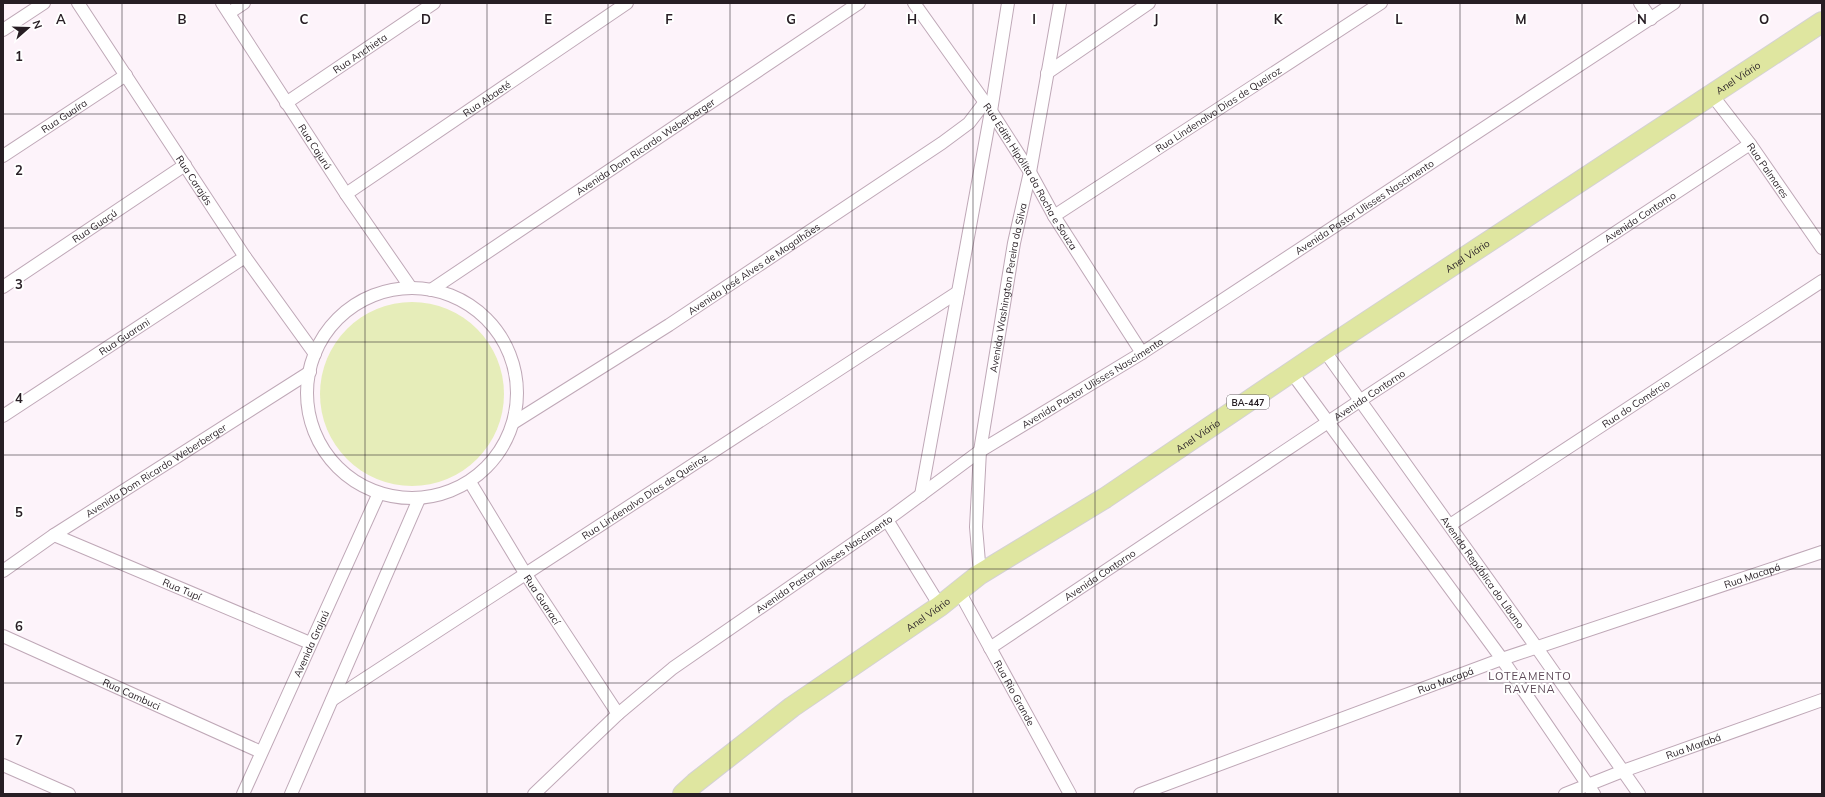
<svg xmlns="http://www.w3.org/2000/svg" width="1825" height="797" viewBox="0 0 1825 797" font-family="Mulish,sans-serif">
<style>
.green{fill:#e6edb9}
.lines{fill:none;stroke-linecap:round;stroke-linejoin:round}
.minor-casing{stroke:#bfa8b7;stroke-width:14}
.primary-casing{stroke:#d4d2d3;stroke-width:22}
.minor{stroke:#fff;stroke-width:12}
.primary{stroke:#dfe6a0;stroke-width:20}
.grid{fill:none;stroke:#271e24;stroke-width:1;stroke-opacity:0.55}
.labels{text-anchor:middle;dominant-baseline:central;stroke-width:4;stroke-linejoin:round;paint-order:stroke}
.shield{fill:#fff;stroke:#686266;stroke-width:1}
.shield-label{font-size:9px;font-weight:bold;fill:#271e24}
.street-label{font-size:10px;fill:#271e24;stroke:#fff}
.neighbourhood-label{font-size:11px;letter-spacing:1px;fill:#5c4856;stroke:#fff}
.grid-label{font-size:13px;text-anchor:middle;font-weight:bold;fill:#271e24;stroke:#fff;stroke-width:4;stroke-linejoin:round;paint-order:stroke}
</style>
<rect width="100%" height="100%" fill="#fdf3fa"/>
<!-- green -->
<circle class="green" cx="412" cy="394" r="92"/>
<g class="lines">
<!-- minor casing -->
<g class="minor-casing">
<g id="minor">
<path id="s1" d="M78,3L245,257L315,354"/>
<path id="s2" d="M222,3L346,194L411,288"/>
<path id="s3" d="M914,3L991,111L1030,172L1054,216L1142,353"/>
<path d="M1640,3L1651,19"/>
<path d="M229,13L244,3"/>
<path d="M3,30L44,3"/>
<path d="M1047,73L1149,3"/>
<path id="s4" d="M1712,95L1750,144L1822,248"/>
<path id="s5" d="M286,103L434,3"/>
<path id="s6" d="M3,156L126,75"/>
<path id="s7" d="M346,194L627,3"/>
<path id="s8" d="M1054,216L1381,3"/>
<path id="s9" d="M3,287L185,165"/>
<circle cx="412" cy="393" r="105"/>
<path id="s10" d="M431,290L859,3"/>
<path id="s11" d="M1324,350L1537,648L1639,794"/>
<path d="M1292,373L1502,659L1594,794"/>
<path id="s12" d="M3,416L245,257"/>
<path id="s13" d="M513,423L669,325L942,143L969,123L985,102"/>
<path id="s14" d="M470,482L525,573L618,714"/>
<path d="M921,495L991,111L1008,3"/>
<path d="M887,520L940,606"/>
<path id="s15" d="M1450,525L1822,281"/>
<path id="s16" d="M54,535L310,643"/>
<path id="s17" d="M3,571L54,535L310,372"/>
<path id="s18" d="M980,574L976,527L980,451L1014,243L1030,172L1060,3"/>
<path id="s19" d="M959,591L1070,794"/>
<path id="s20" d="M3,636L261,752"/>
<path id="s21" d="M990,648L1361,400L1750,144"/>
<path id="s22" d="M332,700L958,292"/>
<path d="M3,765L69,794"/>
<path id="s23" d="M243,794L379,493"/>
<path d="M291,794L419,499"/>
<path id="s24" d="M534,794L618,714L673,668L887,520L980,451L1142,353L1674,3"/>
<path id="s25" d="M1140,794L1502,659L1822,552"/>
<path id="s26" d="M1565,794L1623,771L1822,700"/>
</g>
</g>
<!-- primary casing -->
<g class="primary-casing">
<g id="primary">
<path id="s27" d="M683,794L695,783L792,707L940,606L980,574L1105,498L1324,350L1822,22"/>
</g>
</g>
<!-- minor -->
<use href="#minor" class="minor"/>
<!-- primary -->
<use href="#primary" class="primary"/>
</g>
<!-- grid -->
<path class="grid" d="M122,3V794M243,3V794M365,3V794M487,3V794M608,3V794M730,3V794M852,3V794M973,3V794M1095,3V794M1217,3V794M1338,3V794M1460,3V794M1582,3V794M1703,3V794M3,114H1822M3,228H1822M3,342H1822M3,455H1822M3,569H1822M3,683H1822"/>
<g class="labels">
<!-- shield labels -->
<rect class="shield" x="1227" y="395" width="42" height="14" rx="3"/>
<g class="shield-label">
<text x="1248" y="402">BA-447</text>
</g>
<!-- street labels -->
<g class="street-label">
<text stroke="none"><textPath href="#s5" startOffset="89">Rua Anchieta</textPath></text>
<text stroke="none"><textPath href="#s27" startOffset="1276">Anel Viário</textPath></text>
<text stroke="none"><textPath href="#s7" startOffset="170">Rua Abaeté</textPath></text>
<text stroke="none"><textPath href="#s8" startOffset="196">Rua Lindenalvo Dias de Queiroz</textPath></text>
<text stroke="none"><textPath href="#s6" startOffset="73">Rua Guaíra</textPath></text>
<text stroke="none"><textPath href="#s2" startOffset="171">Rua Cajurú</textPath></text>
<text stroke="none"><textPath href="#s10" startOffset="258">Avenida Dom Ricardo Weberberger</textPath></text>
<text stroke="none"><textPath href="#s4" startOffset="94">Rua Palmares</textPath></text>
<text stroke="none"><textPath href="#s3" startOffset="209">Rua Edith Hipólita da Rocha e Souza</textPath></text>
<text stroke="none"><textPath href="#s1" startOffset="212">Rua Carajás</textPath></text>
<text stroke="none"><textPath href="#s24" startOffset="1019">Avenida Pastor Ulisses Nascimento</textPath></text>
<text stroke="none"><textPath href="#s21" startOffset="780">Avenida Contorno</textPath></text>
<text stroke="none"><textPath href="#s9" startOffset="110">Rua Guaçú</textPath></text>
<text stroke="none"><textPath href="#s27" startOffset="952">Anel Viário</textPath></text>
<text stroke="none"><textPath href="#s13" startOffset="286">Avenida José Alves de Magalhães</textPath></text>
<text stroke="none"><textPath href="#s18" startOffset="289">Avenida Washington Pereira da Silva</textPath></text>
<text stroke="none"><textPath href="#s12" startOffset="145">Rua Guarani</textPath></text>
<text stroke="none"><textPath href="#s24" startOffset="695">Avenida Pastor Ulisses Nascimento</textPath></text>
<text stroke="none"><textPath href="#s21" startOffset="456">Avenida Contorno</textPath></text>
<text stroke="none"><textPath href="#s15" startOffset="222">Rua do Comércio</textPath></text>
<text stroke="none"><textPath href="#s27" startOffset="628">Anel Viário</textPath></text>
<text stroke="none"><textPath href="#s17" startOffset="183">Avenida Dom Ricardo Weberberger</textPath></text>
<text stroke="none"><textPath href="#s22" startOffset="373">Rua Lindenalvo Dias de Queiroz</textPath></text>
<text stroke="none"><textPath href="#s24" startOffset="371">Avenida Pastor Ulisses Nascimento</textPath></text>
<text stroke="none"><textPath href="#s11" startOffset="273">Avenida República do Líbano</textPath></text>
<text stroke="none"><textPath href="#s21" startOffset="132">Avenida Contorno</textPath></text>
<text stroke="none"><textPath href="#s25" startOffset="650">Rua Macapá</textPath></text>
<text stroke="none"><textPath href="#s16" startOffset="139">Rua Tupí</textPath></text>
<text stroke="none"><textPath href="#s14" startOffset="138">Rua Guarací</textPath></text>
<text stroke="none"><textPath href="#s27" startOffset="304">Anel Viário</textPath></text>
<text stroke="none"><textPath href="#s23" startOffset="165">Avenida Grajaú</textPath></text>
<text stroke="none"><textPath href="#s25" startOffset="326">Rua Macapá</textPath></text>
<text stroke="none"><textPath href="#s19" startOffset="116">Rua Rio Grande</textPath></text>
<text stroke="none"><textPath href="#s20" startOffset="141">Rua Cambuci</textPath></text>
<text stroke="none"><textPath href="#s26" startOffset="137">Rua Marabá</textPath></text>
</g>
<!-- neighbourhood labels -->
<g class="neighbourhood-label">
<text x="1530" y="676">LOTEAMENTO<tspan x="1530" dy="13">RAVENA</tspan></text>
</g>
</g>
<g class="grid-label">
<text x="61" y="24">A</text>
<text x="182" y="24">B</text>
<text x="304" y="24">C</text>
<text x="426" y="24">D</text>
<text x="548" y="24">E</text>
<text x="669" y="24">F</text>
<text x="791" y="24">G</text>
<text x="912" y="24">H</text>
<text x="1034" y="24">I</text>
<text x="1156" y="24">J</text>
<text x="1278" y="24">K</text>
<text x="1399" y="24">L</text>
<text x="1521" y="24">M</text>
<text x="1642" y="24">N</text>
<text x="1764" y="24">O</text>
<text x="19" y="61">1</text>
<text x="19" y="175">2</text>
<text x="19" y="289">3</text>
<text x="19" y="403">4</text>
<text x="19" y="517">5</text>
<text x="19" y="631">6</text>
<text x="19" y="745">7</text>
</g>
<!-- border -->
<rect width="1825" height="797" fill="none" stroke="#271e24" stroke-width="8"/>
<!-- north arrow -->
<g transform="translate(28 28) rotate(70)" stroke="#ffffff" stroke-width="3" paint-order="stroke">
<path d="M0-3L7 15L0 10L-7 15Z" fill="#271e24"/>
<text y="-6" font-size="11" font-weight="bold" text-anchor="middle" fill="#271e24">N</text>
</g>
</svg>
